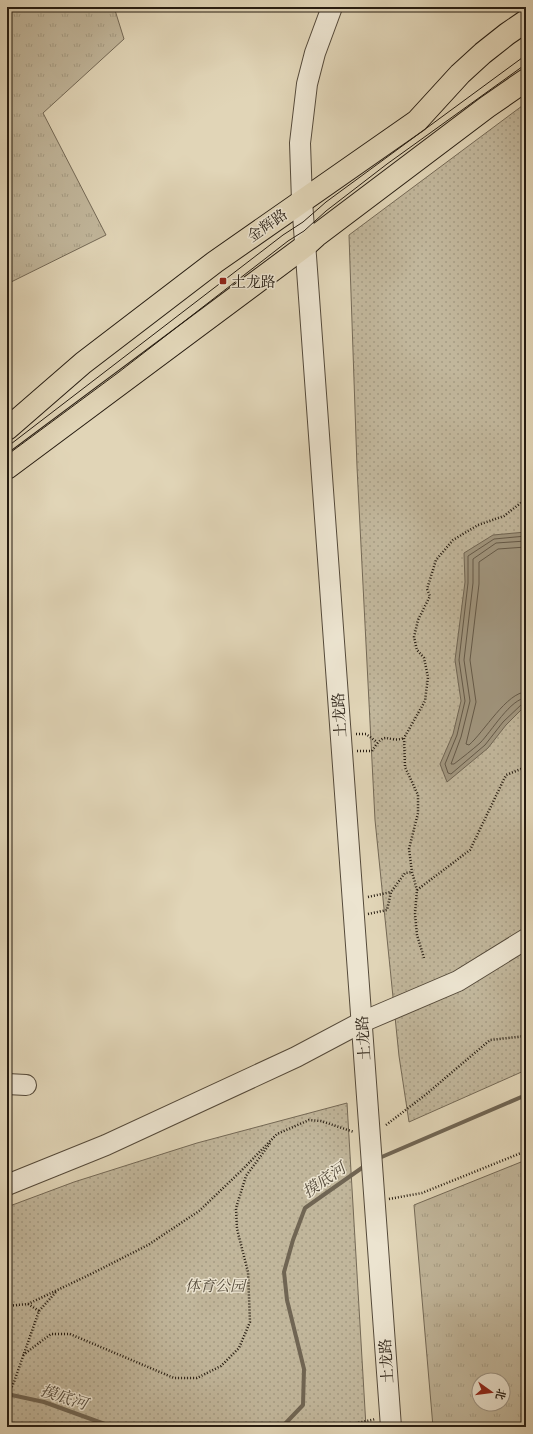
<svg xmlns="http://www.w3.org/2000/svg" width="533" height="1434" viewBox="0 0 533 1434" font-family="'EB Garamond','Noto Serif SC',serif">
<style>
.grass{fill:url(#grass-tufts);stroke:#746956;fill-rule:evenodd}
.park{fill:url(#park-dots);stroke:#746956}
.water{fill:#a1967f;stroke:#706553}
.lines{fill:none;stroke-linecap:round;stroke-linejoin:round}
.shore{stroke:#645948;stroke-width:1}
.stream{stroke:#706553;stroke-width:4}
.minor-casing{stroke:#554a3a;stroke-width:22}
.major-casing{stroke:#261c11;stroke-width:24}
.path{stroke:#261c11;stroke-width:2.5;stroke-dasharray:1 2;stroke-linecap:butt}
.minor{stroke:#ece4d0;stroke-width:20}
.major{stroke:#e1d5b7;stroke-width:22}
.tram{stroke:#261c11;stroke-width:1}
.poi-dot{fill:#8f2418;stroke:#ece4d0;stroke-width:1.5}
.labels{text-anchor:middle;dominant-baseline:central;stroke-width:3;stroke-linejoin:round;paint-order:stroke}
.street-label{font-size:15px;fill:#261c11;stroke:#ece4d0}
.poi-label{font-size:15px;fill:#261c11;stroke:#ece4d0;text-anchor:start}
.park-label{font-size:15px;font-style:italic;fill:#544a3a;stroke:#ece4d0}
.water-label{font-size:16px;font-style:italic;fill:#574d3d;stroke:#ece4d0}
</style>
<defs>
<pattern id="grass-tufts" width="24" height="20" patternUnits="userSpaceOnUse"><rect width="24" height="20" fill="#c1b69b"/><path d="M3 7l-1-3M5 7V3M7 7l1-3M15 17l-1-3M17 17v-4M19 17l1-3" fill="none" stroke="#a69c84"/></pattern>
<pattern id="park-dots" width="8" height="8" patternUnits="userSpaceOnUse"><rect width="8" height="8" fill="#c1b69b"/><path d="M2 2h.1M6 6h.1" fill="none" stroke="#a69c84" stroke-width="1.8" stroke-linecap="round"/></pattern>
</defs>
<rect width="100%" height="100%" fill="#e1d5b7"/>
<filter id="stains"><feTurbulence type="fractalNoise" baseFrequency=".005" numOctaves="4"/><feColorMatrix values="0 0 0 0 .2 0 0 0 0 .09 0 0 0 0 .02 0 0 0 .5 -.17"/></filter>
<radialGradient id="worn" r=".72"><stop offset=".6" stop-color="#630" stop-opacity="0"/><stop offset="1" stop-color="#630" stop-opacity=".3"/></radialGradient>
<!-- grass -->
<g class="grass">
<path d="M7,7H114L124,39L43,113L106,235L7,284Z"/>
<path d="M526,1160V1427H433L414,1205ZM479,1380H503V1404H479Z"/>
</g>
<!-- park -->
<g class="park">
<path d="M526,103V1070L409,1122L399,1056L375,820L357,467L349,235Z"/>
<path d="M347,1103L366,1427H7V1207L74,1182L197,1143Z"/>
</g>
<!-- water -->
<path class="water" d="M526,532V705L506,725L488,748L447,782L440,764L453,734L461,701L455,660L465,582L464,553L493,535Z"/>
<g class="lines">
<!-- shore -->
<g class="shore">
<path d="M526,536L494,539L468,556V583L459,660L465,701L457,735L445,764L448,773L451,774L485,745L503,722L522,704L526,703"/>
<path d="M526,541L496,543L473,559V583L464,660L470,701L461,737L451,764H454C463,757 472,750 480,743C491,732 511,698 526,698"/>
<path d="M526,547L498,549L479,562V584L470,660L476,702L466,744L469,745C484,732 507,692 526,692"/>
</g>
<!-- stream -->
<g class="stream">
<path d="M377,1159L526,1095"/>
<path d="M7,1394L44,1402L113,1427"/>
<path d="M282,1427L303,1405L304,1369L287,1300L284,1272L293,1240L305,1208L366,1165"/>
</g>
<!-- minor casing -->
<g class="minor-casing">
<g id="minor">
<path d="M332,7L315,53L307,84L300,143L302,201L391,1427"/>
<path d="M7,1084L26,1085"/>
<path d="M7,1185L106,1145L296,1057L362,1022L458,981L526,939"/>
</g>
</g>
<!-- major casing -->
<g class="major-casing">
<g id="major">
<path d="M7,429L83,363L215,262L417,121L460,74L483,53L507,34L526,21"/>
<path d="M7,468L305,246L316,236L487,107L526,80"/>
</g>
</g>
<!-- path -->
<g class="path">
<path d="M356,734H366L377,742"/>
<path d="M357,751H372C386,728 387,744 404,738"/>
<path d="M417,890L470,850L506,775L526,767"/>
<path d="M368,897L391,892"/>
<path d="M368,914L387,910L391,892L405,873L412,872"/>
<path d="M424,958L417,935L415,914L417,890L412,872L409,849L418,813V795L405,767L404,738L425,701L428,677L424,658L417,650L414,637L418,620L430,596L427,589L436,560L453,540L478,525L504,516L522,502L526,488"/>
<path d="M386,1125L424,1096L490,1040L526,1036"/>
<path d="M389,1199L422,1193L526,1151"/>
<path d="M28,1304L39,1311"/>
<path d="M7,1306L28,1304L91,1274L148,1245L199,1211L241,1171L277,1134L309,1120L321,1121L354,1132"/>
<path d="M23,1355L51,1334H70L174,1378H197L221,1366L239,1348L250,1322L248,1272L237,1229L236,1208L246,1176L271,1142"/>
<path d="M7,1398L14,1382L39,1311L56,1292"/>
<path d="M338,1427L376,1419"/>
</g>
<!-- minor -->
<use href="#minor" class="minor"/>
<!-- major -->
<use href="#major" class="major"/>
<!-- tram -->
<g class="tram">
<path d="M7,447L283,235L303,222L326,202L526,55"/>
<path d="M7,455L119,372L288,241L304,231L326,211L387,164L526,64"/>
</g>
</g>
<!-- markers -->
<rect class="poi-dot" x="219" y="277" width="8" height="8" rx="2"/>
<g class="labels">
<!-- street labels -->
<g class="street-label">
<text transform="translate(267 225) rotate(-35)">金辉路</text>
<text transform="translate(339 715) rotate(-94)">土龙路</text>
<text transform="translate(363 1038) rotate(-94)">土龙路</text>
<text transform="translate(386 1361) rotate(-94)">土龙路</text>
</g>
<!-- poi labels -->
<g class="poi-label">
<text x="231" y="281">土龙路</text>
</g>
<!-- park labels -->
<g class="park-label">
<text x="215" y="1285">体育公园</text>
</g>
<!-- water labels -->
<g class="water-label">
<text transform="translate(324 1180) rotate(-35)">摸底河</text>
<text transform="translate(64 1397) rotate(18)">摸底河</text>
</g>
</g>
<!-- margin -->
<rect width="533" height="1434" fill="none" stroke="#e1d5b7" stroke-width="24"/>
<rect x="8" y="8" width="517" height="1418" fill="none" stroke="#261c11" stroke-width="2"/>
<rect x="12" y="12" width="509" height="1410" fill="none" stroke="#261c11"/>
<!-- north arrow -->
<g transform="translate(491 1392) rotate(104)"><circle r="19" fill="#ece4d0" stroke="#9d9484"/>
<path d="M0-3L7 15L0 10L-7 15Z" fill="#8f2418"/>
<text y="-6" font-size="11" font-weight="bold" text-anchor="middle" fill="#261c11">北</text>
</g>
<rect width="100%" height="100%" filter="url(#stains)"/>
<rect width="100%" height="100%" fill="url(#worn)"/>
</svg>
